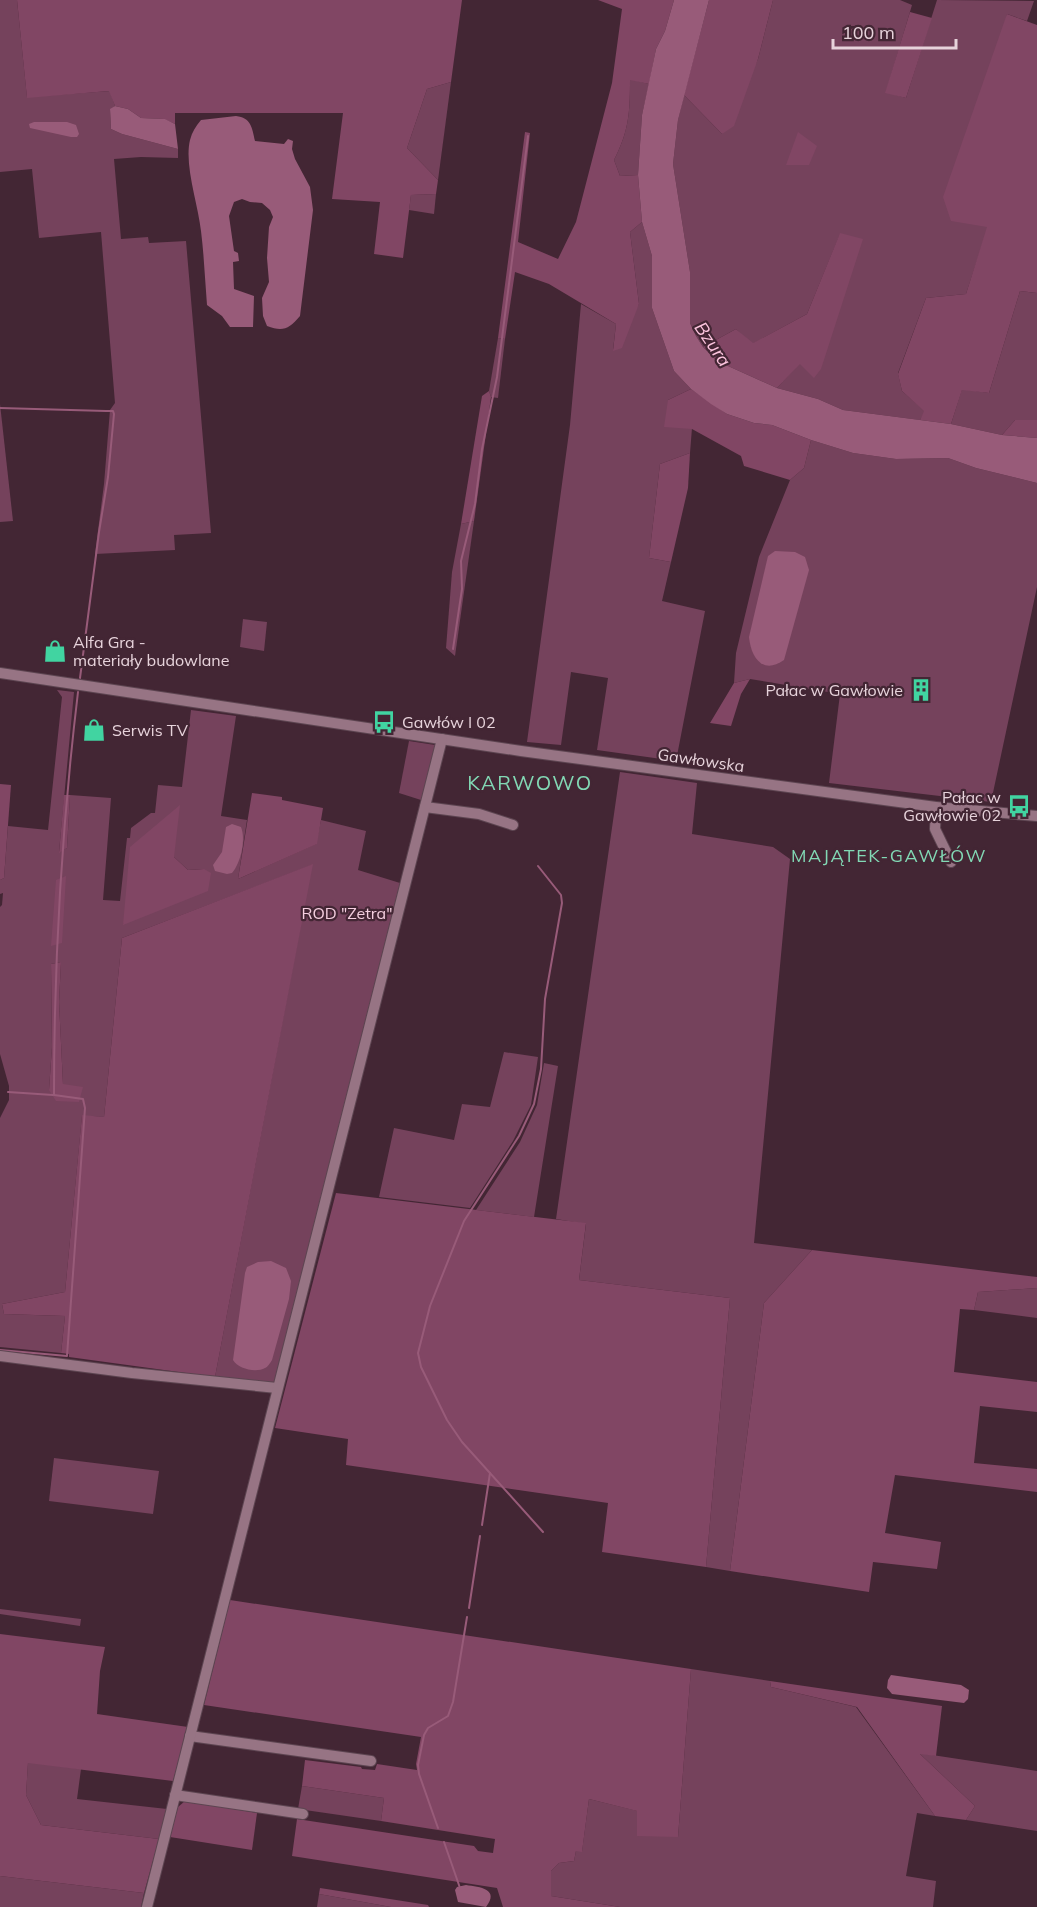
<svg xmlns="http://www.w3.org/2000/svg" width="1037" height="1907" viewBox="0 0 1037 1907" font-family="Mulish,sans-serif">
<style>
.green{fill:#75425c;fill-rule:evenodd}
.forest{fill:#814664}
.water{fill:#985b79}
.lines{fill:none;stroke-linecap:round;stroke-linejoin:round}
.stream{stroke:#985b79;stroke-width:2}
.minor-casing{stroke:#5d4551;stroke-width:12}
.minor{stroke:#977484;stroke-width:10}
.labels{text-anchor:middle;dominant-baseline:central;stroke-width:4.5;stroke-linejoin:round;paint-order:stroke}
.poi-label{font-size:16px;fill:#e7d3db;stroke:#432634;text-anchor:start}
.street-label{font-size:16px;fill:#e7d3db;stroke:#432634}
.park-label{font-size:16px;fill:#f4cedf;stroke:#432634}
.water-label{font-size:18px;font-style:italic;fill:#fdc5df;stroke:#432634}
.neighbourhood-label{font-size:18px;letter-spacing:1.5px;fill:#82d9b5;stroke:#432634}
.quarter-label{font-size:20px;letter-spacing:1.5px;fill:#82d9b5;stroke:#432634}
</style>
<rect width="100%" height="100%" fill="#432634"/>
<!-- green -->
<g class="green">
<path d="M0,0H17L27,97L110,91L115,106L110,110L111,129L122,134L178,149V158L141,157L114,159L121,239L148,237L149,243L186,241L211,533L174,535L175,550L95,554L104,484L110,410L115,403L101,232L39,238L32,169L0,172Z"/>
<path d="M773,0H900L912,5L886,92L906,98L937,0L1034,1L1027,21L1007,14L988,227L966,294L926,298L898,373L902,391L925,411L920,420L843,410L818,399L777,388L800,363L840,234L807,314L752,344L736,329L703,347L696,336L690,323V272L673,164L678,120L684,95L722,134L758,59Z"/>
<path d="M630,79L649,84L642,115L638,175L620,176L614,160C629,131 630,112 630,79Z"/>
<path d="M451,82L438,180L407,148L427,89Z"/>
<path d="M436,194L434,214L409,210L411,195Z"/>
<path d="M642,222L652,256V308L674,371L691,389L668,400L692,428L690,453L660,464L649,558L671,562L662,601L705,611L676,761L597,750L608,678L571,672L561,745L527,742L570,425L581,304L616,324L613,350L639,304L630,232Z"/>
<path d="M1020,291L1037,293V420H1015L1002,435L951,424L962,389L989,393Z"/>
<path d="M498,338L505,339L498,398L491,397L489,391Z"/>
<path d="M0,404L13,521L0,522Z"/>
<path d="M811,440L853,453L896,459L948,458L976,468L1037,483V587L991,802L829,783L840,694L750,679L734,683L736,653L759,557L790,480L804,468Z"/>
<path d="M474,521L455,656L446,648L452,572L461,524Z"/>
<path d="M243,619L267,622L264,651L240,647Z"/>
<path d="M57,690L74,692L59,852L67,848L70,795L111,798L103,900L120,901L127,838H130L131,828L151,813H155L158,785L182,787L191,710L236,716L221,816L247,820L238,879L316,844L321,820L366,831L358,870L400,883L274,1384L215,1377L312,865L122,938L104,1117L82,1116L65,1292L2,1304L4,1314L65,1316L61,1353L0,1347V1118L9,1100V1086L0,1054V907L2,905L3,893L0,894V880L4,878L8,826L48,830L62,697ZM174,857L188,870L204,869L123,924ZM61,962L59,1002L63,1084L49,1090L52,1047L51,964Z"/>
<path d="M409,741L435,745V752L421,800L399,793Z"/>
<path d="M620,772L697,783L692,834L773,847L790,859L754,1243L812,1250L764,1303L730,1571L706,1567L730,1298L579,1280L586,1224L556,1219Z"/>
<path d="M504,1052L538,1057L531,1105L513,1141L470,1208L379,1197L394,1128L454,1140L462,1104L490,1107Z"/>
<path d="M544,1063L558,1066L534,1217L476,1210L520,1142L537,1105Z"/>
<path d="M1037,1288V1318L974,1310L978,1292Z"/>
<path d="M54,1458L159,1471L153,1514L49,1501Z"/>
<path d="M0,1609L81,1619L80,1626L0,1614Z"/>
<path d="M691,1669L770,1681L771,1687L856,1707L935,1816L917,1813L906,1876L936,1881L933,1907H620L551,1896V1871L559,1863L574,1861L576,1851H582L589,1799L638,1811L678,1837Z"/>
<path d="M919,1753L1037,1771V1831L966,1820L975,1806Z"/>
<path d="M28,1762L81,1769L77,1799L167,1809L159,1839L41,1825L26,1795Z"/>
<path d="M302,1786L384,1798L381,1821L298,1809Z"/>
<path d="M0,1876L144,1893L141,1907H0Z"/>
<path d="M319,1894L391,1907H317Z"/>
</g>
<!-- forest -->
<g class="forest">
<path d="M17,0H462L451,82L427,89L407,148L438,180L436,194L411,195L403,258L374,254L380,202L332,199L343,113H175V124L164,119L141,118L128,109L115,106L109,91L27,98Z"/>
<path d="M598,0H674L665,31L656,49L649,84L630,80C630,112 629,131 614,160L620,176L638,175L642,222L630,232L639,304L622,348L613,351L616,324L549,284L515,272L505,339L498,338L525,132L530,133L518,242L558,259L576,222L612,83L622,9Z"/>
<path d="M709,0H773L758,59L734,126L722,134L684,95Z"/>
<path d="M910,12L932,18L906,98L885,93Z"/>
<path d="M1007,14L1037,25V293L1020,291L989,393L962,390L951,424L920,420L924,411L902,391L898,374L926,298L966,294L987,227L951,221L943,197Z"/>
<path d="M798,132L817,146L809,165H786Z"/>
<path d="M840,233L863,239L821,369L814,378L800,364L777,388L717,361L703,347L736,329L753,343L807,314Z"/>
<path d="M691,389L727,414L754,423L772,425L811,440L804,468L790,480L744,466L741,456L692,429L664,427L668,400Z"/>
<path d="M489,391L491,397L474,521L461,524L482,396Z"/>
<path d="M1015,420H1037V438L1002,435Z"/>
<path d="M690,453L688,488L671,562L649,558L660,464Z"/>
<path d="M750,679L741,694L731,726L710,723L734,683Z"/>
<path d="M0,784L11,785L4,878L0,880Z"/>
<path d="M252,793L282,797V800L323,808L317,844L238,879Z"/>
<path d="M64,795H70L67,848L59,853Z"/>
<path d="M180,805L174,857L188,870L204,869L211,873L208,891L123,925L130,847Z"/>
<path d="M313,864L215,1377L69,1357V1354L61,1353L65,1316L4,1314L2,1304L65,1292L82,1115L104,1117L122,938Z"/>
<path d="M66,876L62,943L51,946L56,880Z"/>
<path d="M61,962L59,1002L63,1084L83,1087L79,1102L56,1101L49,1090L52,1047L51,964Z"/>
<path d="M336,1193L586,1223L579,1280L730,1298L706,1567L602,1552L608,1503L346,1465L348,1439L275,1428Z"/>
<path d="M812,1250L1037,1277V1288L978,1292L974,1310L960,1309L954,1372L1037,1382V1412L980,1406L974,1463L1037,1469V1492L895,1475L885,1533L941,1542L937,1569L873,1562L869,1592L730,1571L764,1303Z"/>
<path d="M230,1600L691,1669L678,1837L637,1836V1811L589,1799L582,1852L576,1851L574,1861L559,1863L551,1871V1896L620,1907H503L497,1888L292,1856L297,1819L474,1846L478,1851L493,1853L495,1839L381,1821L384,1798L302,1786L305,1760L361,1767L362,1769L375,1770L377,1764L417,1770L416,1764L421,1737L204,1705Z"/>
<path d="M0,1634L105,1647L100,1671L97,1714L188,1727L173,1781L28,1763L26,1795L41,1825L159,1839L144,1893L0,1876Z"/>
<path d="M770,1681L942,1706L936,1756L920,1754L975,1806L966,1820L935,1816L857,1707L771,1687Z"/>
<path d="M185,1801L257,1813L252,1850L170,1837L178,1807Z"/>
<path d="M320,1888L428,1905L429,1907H391L319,1894Z"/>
</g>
<!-- water -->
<g class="water">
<path d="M674,0H709L678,120L673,164L690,272V323L696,336L703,347L717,361L777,388L818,399L843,410L951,424L1002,435L1037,438V483L976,468L948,458L896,459L853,453L811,440L772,425L754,423L727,414L711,404L691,389L674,371L652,308V256L642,222L638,175L642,115L656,49L665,31Z"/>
<path d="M115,106L128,109L141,118L165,119L175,124L178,149L122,134L111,129L110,109Z"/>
<path d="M236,116C251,118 252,127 255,141L284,144L288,139L293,141L292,149L295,159L310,187L313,210L300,316C289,329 283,332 267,326L263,316L262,298L269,282L267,258L269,227L273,217L270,210L262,203L250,202L242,199L234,202L229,216L234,251L238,253L239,261L233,262L234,289L254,296L253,327H230L222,316L207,305C205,280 204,255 201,231C198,204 184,165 190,140C192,132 196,126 201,120Z"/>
<path d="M34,122H67L76,125L79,134L77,137H71L30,128L29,124Z"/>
<path d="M775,551L795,552L805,557L809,570L784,660C763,675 751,658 749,637L768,556Z"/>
<path d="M232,824L241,827C246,839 241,863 232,873L227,874L215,871L213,865L222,852L226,827Z"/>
<path d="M271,1261L286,1268L291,1281L289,1299L272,1360C270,1363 268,1367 265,1368C256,1373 238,1369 233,1360L245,1273L247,1267L258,1262Z"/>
<path d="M891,1675L961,1685L969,1690L968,1699L964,1703L892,1694L887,1688L888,1680Z"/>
<path d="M466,1885C480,1887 500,1889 486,1907L458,1902L455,1890L457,1887Z"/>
</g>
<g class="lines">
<!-- stream -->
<g class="stream">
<path d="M0,408L106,411H113L114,414L108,477L99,532L80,678"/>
<path d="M453,649L462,589L461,561L475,504L482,449L497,377L528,136"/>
<path d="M538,866L561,895L562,903L545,999L541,1069L534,1104L519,1136L464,1221L430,1306L418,1353L421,1367L447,1420L462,1442L543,1532"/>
<path d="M8,1092L53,1095"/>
<path d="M0,1350L67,1356L85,1108L83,1099L54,1095C54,961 62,825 78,692"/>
<path d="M482,1525L490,1473"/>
<path d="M469,1608L480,1536"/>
<path d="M438,1828L419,1774L418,1765L424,1735L428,1728L448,1716L453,1702L467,1617"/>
<path d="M444,1842L460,1888"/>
</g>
<!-- minor casing -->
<g class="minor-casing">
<g id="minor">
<path d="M0,673L521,751L936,807L1037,816"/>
<path d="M425,807L479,814L513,825"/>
<path d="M936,807L935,829L951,862"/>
<path d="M0,1356L132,1373L277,1388"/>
<path d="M190,1736L371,1761"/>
<path d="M175,1795L303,1814"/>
<path d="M147,1907L442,739"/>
</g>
</g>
<!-- minor -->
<use href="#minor" class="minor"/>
</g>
<!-- icons -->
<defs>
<g id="shop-bare" transform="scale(1.8)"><path d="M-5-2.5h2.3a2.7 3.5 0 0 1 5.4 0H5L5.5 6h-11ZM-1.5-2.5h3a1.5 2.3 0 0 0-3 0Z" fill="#41d4a1" stroke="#432634" stroke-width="2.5" paint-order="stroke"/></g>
<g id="building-bare" transform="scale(1.8)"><path d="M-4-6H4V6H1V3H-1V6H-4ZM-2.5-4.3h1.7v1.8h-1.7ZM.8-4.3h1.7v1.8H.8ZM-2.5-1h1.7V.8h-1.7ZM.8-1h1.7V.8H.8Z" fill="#41d4a1" stroke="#432634" stroke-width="2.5" paint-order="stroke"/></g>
<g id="bus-bare" transform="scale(1.8)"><path d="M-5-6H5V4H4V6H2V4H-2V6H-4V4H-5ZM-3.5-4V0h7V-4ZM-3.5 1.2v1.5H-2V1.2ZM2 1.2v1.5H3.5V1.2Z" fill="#41d4a1" stroke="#432634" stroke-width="2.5" paint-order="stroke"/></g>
</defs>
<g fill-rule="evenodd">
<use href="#shop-bare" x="55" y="651"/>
<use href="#building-bare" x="921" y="690"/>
<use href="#bus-bare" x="384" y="722"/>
<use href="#shop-bare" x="94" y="730"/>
<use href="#bus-bare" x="1019" y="806"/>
</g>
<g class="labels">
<!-- poi labels -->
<g class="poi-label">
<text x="73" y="642">Alfa Gra -<tspan x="73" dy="18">materiały budowlane</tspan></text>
<text x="903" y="690" text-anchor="end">Pałac w Gawłowie</text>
<text x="402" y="722">Gawłów I 02</text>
<text x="112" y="730">Serwis TV</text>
<text x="1001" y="797" text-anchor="end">Pałac w<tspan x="1001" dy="18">Gawłowie 02</tspan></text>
</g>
<!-- street labels -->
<g class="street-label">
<text transform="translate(701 760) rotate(8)">Gawłowska</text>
</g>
<!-- park labels -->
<g class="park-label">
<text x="347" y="913">ROD "Zetra"</text>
</g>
<!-- water labels -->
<g class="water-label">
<text transform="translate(713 344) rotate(56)">Bzura</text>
</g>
<!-- neighbourhood labels -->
<g class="neighbourhood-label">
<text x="889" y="855">MAJĄTEK-GAWŁÓW</text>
</g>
<!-- quarter labels -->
<g class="quarter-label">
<text x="530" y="782">KARWOWO</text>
</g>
</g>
<!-- scale -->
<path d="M833 39v9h123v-9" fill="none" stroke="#e7d3db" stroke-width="3"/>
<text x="842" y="39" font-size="18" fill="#e7d3db" stroke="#432634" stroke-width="4.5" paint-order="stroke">100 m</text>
</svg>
